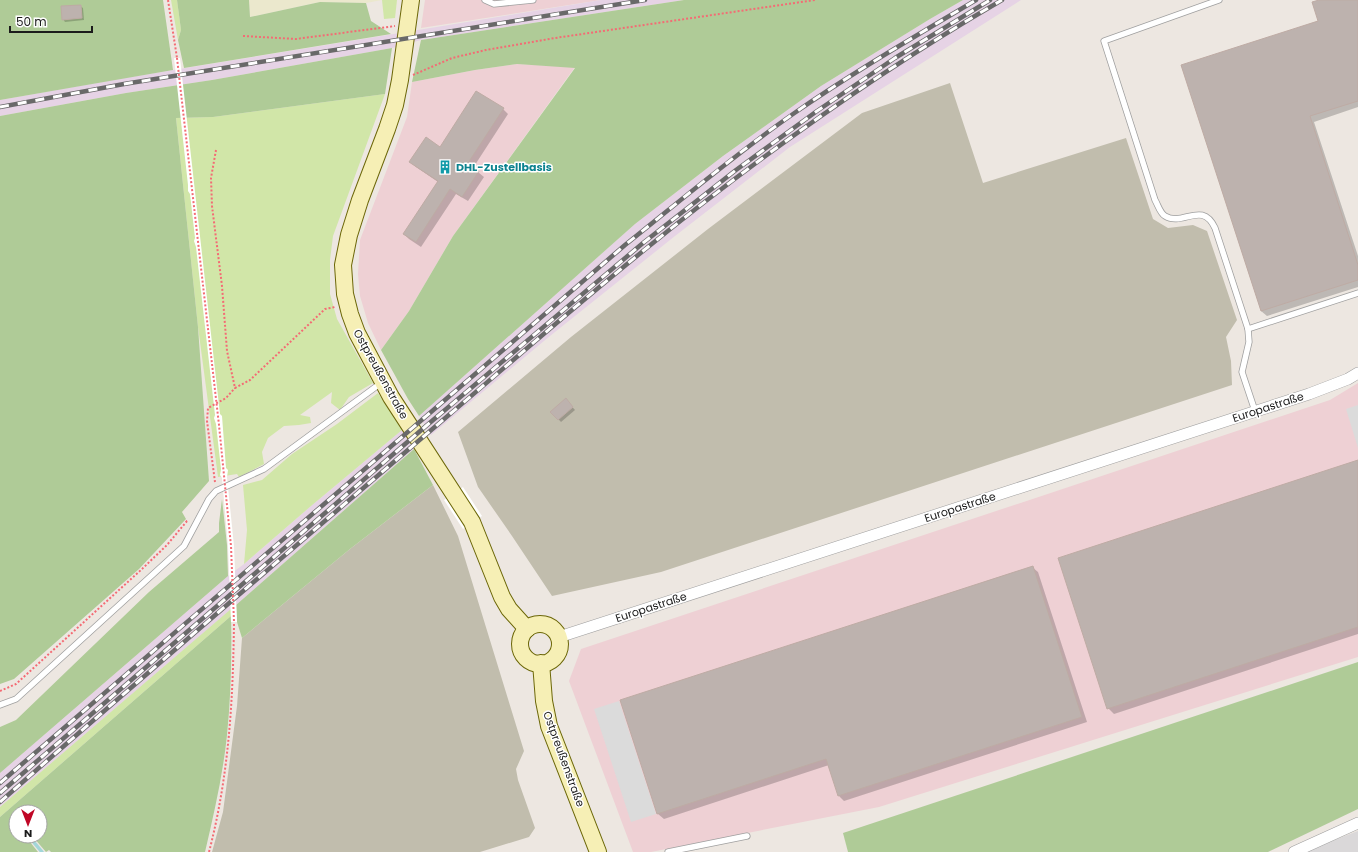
<svg xmlns="http://www.w3.org/2000/svg" width="1358" height="852" viewBox="0 0 1358 852" font-family="Poppins,sans-serif">
<style>
.residential{fill:#dad8d9}
.commercial{fill:#eed0d4}
.industrial{fill:#e6d3e5}
.construction{fill:#c1bdad}
.farmland{fill:#ebe8cd}
.grass{fill:#d1e6a8}
.forest{fill:#afcb97;fill-rule:evenodd}
.parking{fill:#dbdbdb}
.pier{fill:#fff}
.shadow{fill:#0003}
.lines{fill:none;stroke-linecap:round;stroke-linejoin:round}
.stream{stroke:#a3d6d9;stroke-width:3.5}
.building{fill:#bdb2ae;stroke:#beaba4}
.lane-casing{stroke:#9f9f9f;stroke-width:7}
.street-casing{stroke:#9f9f9f;stroke-width:12}
.secondary-casing{stroke:#6c6708;stroke-width:18}
.path{stroke:#f46b74;stroke-width:2;stroke-dasharray:2 2;stroke-linecap:butt}
.lane{stroke:#fff;stroke-width:5.5}
.street{stroke:#fff;stroke-width:11}
.secondary{stroke:#f6efb5;stroke-width:16}
.rail-casing{stroke:#696969;stroke-width:4.5}
.rail{stroke:#fff;stroke-width:3;stroke-dasharray:9;stroke-linecap:butt}
.path-bridge{stroke:#f46b74;stroke-width:2;stroke-dasharray:2 2;stroke-linecap:butt}
.labels{text-anchor:middle;dominant-baseline:central;stroke-width:3;stroke-linejoin:round;paint-order:stroke}
.culture-label{font-size:11px;font-weight:bold;fill:#0d838f;stroke:#fff;text-anchor:start}
.street-label{font-size:11px;fill:#1b1b1b;stroke:#fff}
</style>
<rect width="100%" height="100%" fill="#ede7e1"/>
<!-- residential -->
<path class="residential" d="M1358,831V852H1303Z"/>
<!-- commercial -->
<g class="commercial">
<path d="M425,0H601L421,28Z"/>
<path d="M517,64L575,67L453,236L409,311L381,350L368,323L360,296L358,274L360,240L407,117L412,82L475,70Z"/>
<path d="M1358,383V657L879,807L651,852H633L569,681L581,649L1330,400Z"/>
</g>
<!-- industrial -->
<g class="industrial">
<path d="M601,0H684L421,40L392,48L212,80L126,93L0,116V100L124,78Z"/>
<path d="M963,0H1021L790,147L675,236L550,336L431,435L419,416L635,224L723,156L821,86L930,19Z"/>
<path d="M402,430L414,449L236,605L0,807V773L228,576L244,564L311,506Z"/>
</g>
<!-- construction -->
<g class="construction">
<path d="M950,83L983,183L1126,138L1153,219L1168,228L1193,225L1207,231L1237,320L1226,337L1231,361L1232,385L661,572L552,596L512,536L478,487L458,432L571,337L708,229L862,113Z"/>
<path d="M433,485L458,536L524,751L516,769L518,780L535,828L529,837L480,852H212L223,812L237,706L242,638L350,549Z"/>
</g>
<!-- farmland -->
<path class="farmland" d="M249,0H382L366,3L320,2L250,17Z"/>
<!-- grass -->
<g class="grass">
<path d="M171,0H177L181,30L178,40Z"/>
<path d="M382,0H397L395,18L384,19Z"/>
<path d="M385,94L333,236L330,260V294L337,319L373,383L349,397L340,410L331,403L332,392L300,415L310,417L311,423L299,425L284,426L268,438L262,452L264,464L239,477L237,474L218,477L198,327L176,118L213,117Z"/>
<path d="M378,393L402,430L311,506L244,564L247,530L243,485L262,480L292,454L337,424Z"/>
<path d="M231,609V616L0,817V807Z"/>
</g>
<!-- forest -->
<g class="forest">
<path d="M0,0H163L173,70L0,100Z"/>
<path d="M177,0H249L250,17L320,2L366,3L371,21L391,34L184,68L178,40L181,30Z"/>
<path d="M684,0H963L930,19L821,86L723,156L635,224L419,416L408,399L381,350L409,311L453,236L575,68L517,64L475,70L412,82L421,40Z"/>
<path d="M392,48L385,94L213,117L176,118L198,327L209,481L182,512L186,519L139,569L14,679L0,684V116L126,93L212,80Z"/>
<path d="M414,449L433,485L350,549L242,638L237,622L236,605Z"/>
<path d="M222,499L227,545L228,576L0,773V727L16,720L149,592L219,532V523Z"/>
<path d="M231,616C232,655 231,696 227,735C223,774 214,814 205,852H51L49,850L46,852L34,838L30,842L38,852H0V817ZM16,812H40V836H16Z"/>
<path d="M1358,662V809L1268,852H848L843,833Z"/>
</g>
<!-- parking -->
<g class="parking">
<path d="M1358,405V448L1346,409Z"/>
<path d="M619,701L656,814L631,822L594,709Z"/>
</g>
<!-- pier -->
<g class="pier">
<path d="M174,58H180L220,414L222,416L226,468L228,470L227,477L234,546L237,622H231L228,546L222,478L220,475L221,469L216,424L214,418L215,415L196,247L194,241L195,238L190,194L188,191V185Z"/>
<path d="M463,487L482,516L463,529L444,500Z"/>
</g>
<!-- shadow -->
<g class="shadow">
<path d="M1322,0H1358V107L1314,122L1358,256V287L1267,316L1261,311L1182,66L1319,21Z"/>
<path d="M80,6L83,8L84,20L65,22L63,19Z"/>
<path d="M503,109L508,114L473,168L484,177L468,201L456,194L421,247L409,239L404,234L438,182L416,167L411,162L440,148Z"/>
<path d="M566,400L575,410L561,422L552,412Z"/>
<path d="M1358,461V634L1114,714L1108,708Z"/>
<path d="M1032,567L1038,572L1087,722L844,801L839,796L829,765L664,819L658,814L622,701Z"/>
</g>
<g class="lines">
<!-- stream -->
<path class="stream" d="M32,840L42,852"/>
</g>
<!-- building -->
<g class="building">
<path d="M1319,0H1358V101L1310,116L1358,265V280L1261,311L1181,65L1318,21L1312,2Z"/>
<path d="M81,5L82,18L62,20L61,6Z"/>
<path d="M476,91L504,108L468,163L479,171L462,197L450,189L416,242L403,234L438,181L409,162L426,137L440,147Z"/>
<path d="M566,398L573,407L558,420L550,412Z"/>
<path d="M1358,460V627L1107,709L1058,558Z"/>
<path d="M1033,566L1082,717L838,796L826,759L657,814L620,700Z"/>
</g>
<g class="lines">
<!-- lane casing -->
<g class="lane-casing">
<g id="lane">
<path d="M485,0L494,4L533,0"/>
<path d="M1219,0L1104,41L1155,200C1158,205 1160,213 1165,216C1183,227 1202,200 1215,228L1248,329L1249,342L1242,372L1255,411"/>
<path d="M1248,329L1358,293"/>
<path d="M0,705L16,699L184,546L209,499L216,491L264,469L381,383"/>
<path d="M668,852L747,836"/>
</g>
</g>
<!-- street casing -->
<g class="street-casing">
<g id="street">
<path d="M559,637L1309,394L1348,379L1358,373"/>
<path d="M1294,852L1358,823"/>
</g>
</g>
<!-- secondary casing -->
<g class="secondary-casing">
<g id="secondary">
<path d="M411,0L400,80L395,105L387,129L360,200L349,235L343,265L345,294L350,314L357,333L391,397L472,522L502,597L509,609L527,629"/>
<circle cx="540" cy="644" r="20"/>
<path d="M541,663L544,701L549,726L598,852"/>
</g>
</g>
<!-- path -->
<g class="path">
<path d="M168,0L177,58"/>
<path d="M243,36L296,39L395,26"/>
<path d="M413,75L452,58L486,50L555,38L815,0"/>
<path d="M216,150L211,178L212,206L222,286L227,351L235,388L250,380L325,309L335,307"/>
<path d="M215,482L207,421L208,408L226,398L235,388"/>
<path d="M0,691L16,684L142,569L167,545L187,521H189"/>
<path d="M209,852C229,775 233,701 234,622"/>
</g>
<!-- lane -->
<use href="#lane" class="lane"/>
<!-- street -->
<use href="#street" class="street"/>
<!-- secondary -->
<use href="#secondary" class="secondary"/>
<!-- rail casing -->
<g class="rail-casing">
<g id="rail">
<path d="M0,107L124,84L645,0"/>
<path d="M0,783L625,245C680,201 734,155 793,114C852,73 914,37 976,0"/>
<path d="M0,793L426,426L643,243L736,170L817,111L895,58L990,0"/>
<path d="M0,802C149,671 300,542 450,414C516,358 581,301 648,247C760,156 878,72 1002,0"/>
</g>
</g>
<!-- rail -->
<use href="#rail" class="rail"/>
<!-- path-bridge -->
<path class="path-bridge" d="M177,58L219,425L231,546L234,622"/>
</g>
<!-- icons -->
<defs>
<g id="building-bare" transform="scale(1.08)"><path d="M-4-6H4V6H1V3H-1V6H-4ZM-2.5-4.3h1.7v1.8h-1.7ZM.8-4.3h1.7v1.8H.8ZM-2.5-1h1.7V.8h-1.7ZM.8-1h1.7V.8H.8Z" fill="#0f9aa8" stroke="#fff" stroke-width="2.5" paint-order="stroke"/></g>
</defs>
<g fill-rule="evenodd">
<use href="#building-bare" x="445" y="167"/>
</g>
<g class="labels">
<!-- culture labels -->
<g class="culture-label">
<text x="456" y="167">DHL-Zustellbasis</text>
</g>
<!-- street labels -->
<g class="street-label">
<text transform="translate(381 374) rotate(61)">Ostpreußenstraße</text>
<text transform="translate(1268 407) rotate(-18)">Europastraße</text>
<text transform="translate(960 507) rotate(-18)">Europastraße</text>
<text transform="translate(651 607) rotate(-18)">Europastraße</text>
<text transform="translate(564 759) rotate(70)">Ostpreußenstraße</text>
</g>
</g>
<!-- north arrow -->
<g transform="translate(28 824) rotate(180)"><circle r="19" fill="#ffffff" stroke="#a4a4a4"/>
<path d="M0-3L7 15L0 10L-7 15Z" fill="#c00726"/>
<text y="-6" font-size="11" font-weight="bold" text-anchor="middle" fill="#1b1b1b">N</text>
</g>
<!-- scale -->
<path d="M10 26v6h82v-6" fill="none" stroke="#1b1b1b" stroke-width="2"/>
<text x="16" y="26" font-size="12" fill="#1b1b1b" stroke="#ffffff" stroke-width="3" paint-order="stroke">50 m</text>
</svg>
